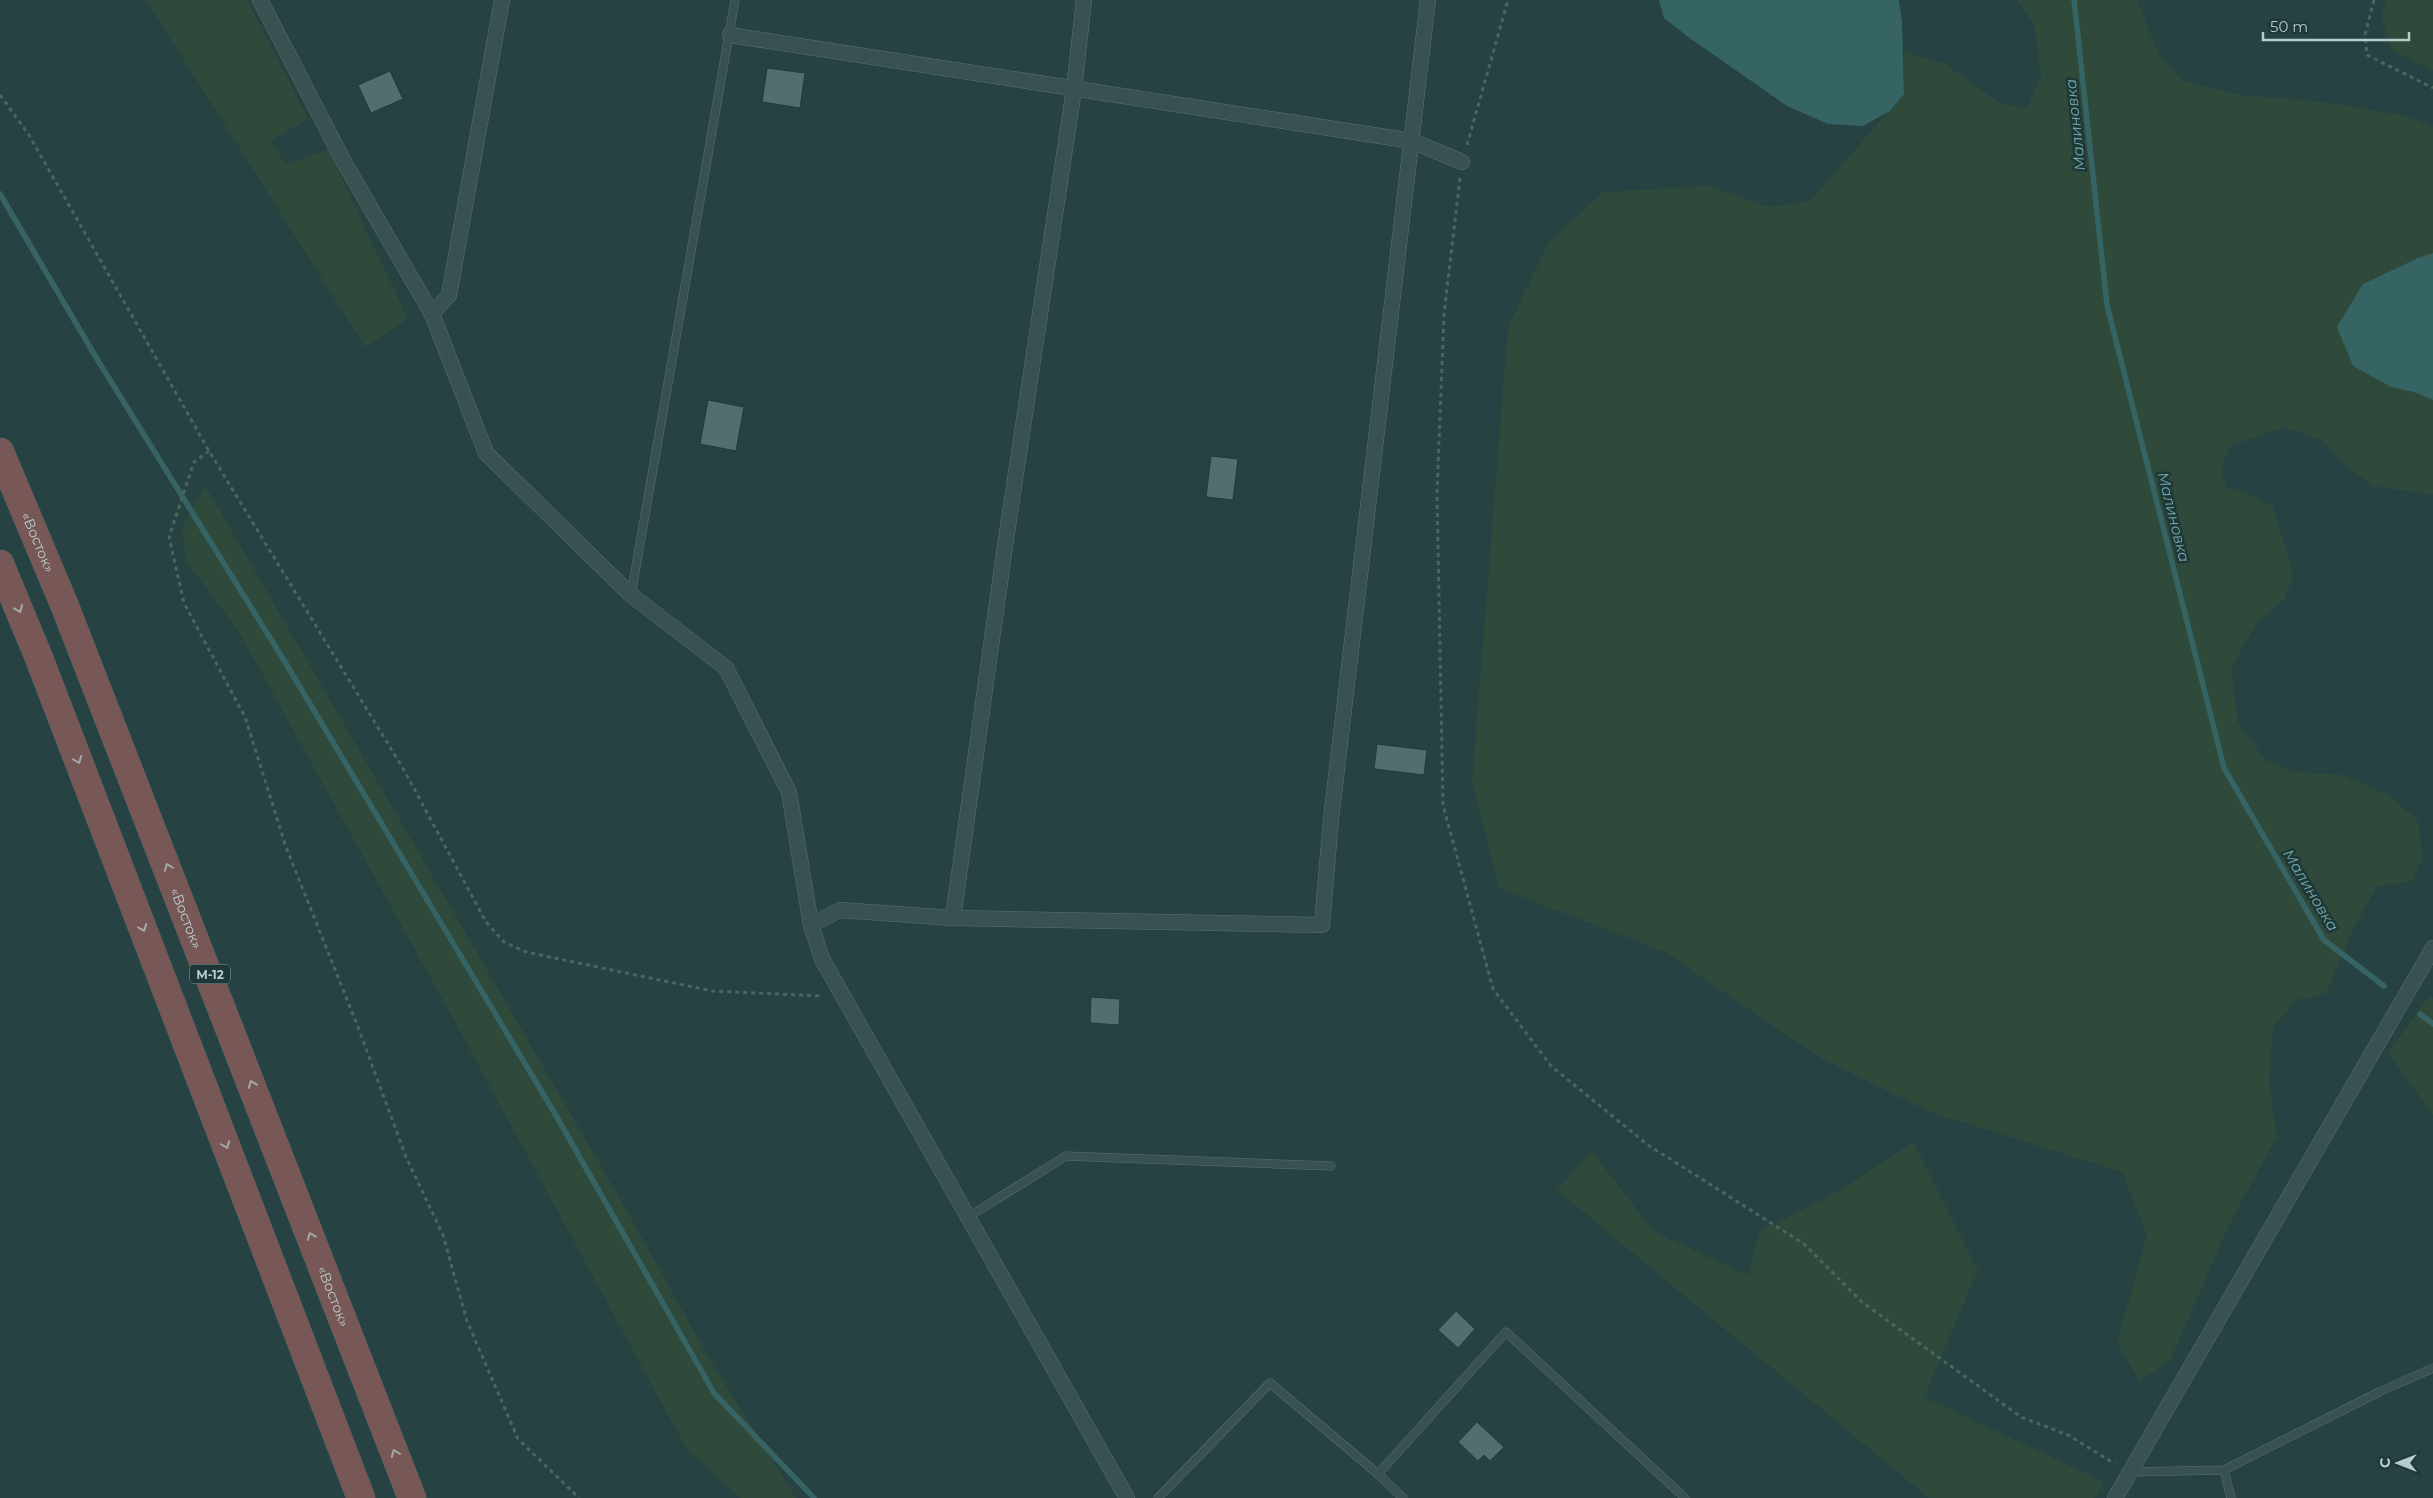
<svg xmlns="http://www.w3.org/2000/svg" width="2433" height="1498" viewBox="0 0 2433 1498" font-family="Montserrat,sans-serif">
<style>
.green{fill:#2f4a3b}
.water{fill:#366465}
.lines{fill:none;stroke-linecap:round;stroke-linejoin:round}
.stream{stroke:#366465;stroke-width:5.5}
.building{fill:#516f6f;stroke:#213939}
.lane-casing{stroke:#5b7172;stroke-width:9}
.street-casing{stroke:#5b7172;stroke-width:16}
.highway-casing{stroke:#485f5f;stroke-width:29}
.path{stroke:#4d665b;stroke-width:3;stroke-dasharray:4 4;stroke-linecap:butt}
.lane{stroke:#3a5152;stroke-width:8}
.street{stroke:#3a5152;stroke-width:15}
.highway{stroke:#785857;stroke-width:28}
.oneway{stroke:#a4a8a9}
.labels{text-anchor:middle;dominant-baseline:central;stroke-width:5;stroke-linejoin:round;paint-order:stroke}
.shield{fill:#1f3737;stroke:#899f9f;stroke-width:1}
.shield-label{font-size:12px;font-weight:bold;fill:#b7cbcc}
.street-label{font-size:14px;fill:#b7cbcc;stroke:#1f3737}
.water-label{font-size:15px;font-style:italic;fill:#70abab;stroke:#1f3737}
</style>
<rect width="100%" height="100%" fill="#264242"/>
<!-- green -->
<g class="green">
<path d="M146,0H247L308,119L271,141L286,165L328,149L408,319L365,347Z"/>
<path d="M2017,0H2137L2159,55L2183,81L2241,95L2324,102L2407,116L2433,127V253L2418,258L2363,284L2353,366L2391,387L2414,392L2433,400V495L2372,486L2343,463L2323,441L2284,427L2230,446L2221,469L2227,488L2248,494L2273,506L2294,576L2284,599L2256,624L2231,669L2238,722L2265,760L2295,772L2343,775L2391,796L2418,821L2423,858L2411,882L2377,886L2351,934L2326,994L2296,1000L2273,1028L2269,1084L2277,1136L2227,1229L2170,1361L2140,1381L2117,1343L2147,1235L2122,1172L1930,1112L1822,1059L1665,952L1499,888L1472,781L1508,327L1549,242L1603,192L1708,186L1768,207L1810,201L1904,94V52L1944,63L2000,103L2027,109L2041,76L2035,27Z"/>
<path d="M2386,0H2433V70L2391,49L2381,15Z"/>
<path d="M205,485L618,1195L712,1363L796,1498H740L686,1448L455,1022L239,632L186,561L182,528Z"/>
<path d="M2429,996L2433,999V1115L2388,1053Z"/>
<path d="M1914,1142L1978,1270L1924,1397L2104,1482L2095,1498H1929L1557,1190L1592,1151L1654,1232L1748,1275L1760,1231L1833,1194Z"/>
</g>
<!-- water -->
<g class="water">
<path d="M1659,0H1899L1902,22L1904,94L1890,111L1863,126L1828,124L1787,106L1691,39L1664,18Z"/>
<path d="M2433,253V400L2414,392L2391,387L2353,366L2337,327L2363,284L2418,258Z"/>
</g>
<g class="lines">
<!-- stream -->
<g class="stream">
<path d="M2074,0L2107,305L2224,768L2324,940L2384,986"/>
<path d="M0,194L97,359L285,662L554,1112L714,1393L814,1498"/>
<path d="M2420,1014L2433,1024"/>
</g>
</g>
<!-- building -->
<g class="building">
<path d="M767,68L805,73L800,108L762,102Z"/>
<path d="M390,71L403,99L371,113L358,85Z"/>
<path d="M708,400L744,407L736,451L700,444Z"/>
<path d="M1211,456L1238,459L1233,500L1206,497Z"/>
<path d="M1377,744L1427,750L1424,775L1374,769Z"/>
<path d="M1091,997L1120,999L1119,1025L1090,1023Z"/>
<path d="M1456,1311L1475,1329L1458,1348L1438,1330Z"/>
<path d="M1477,1422L1504,1447L1490,1461L1484,1455L1478,1461L1458,1442Z"/>
</g>
<g class="lines">
<!-- lane casing -->
<g class="lane-casing">
<g id="lane">
<path d="M631,595L735,0"/>
<path d="M968,1217L1066,1156L1331,1166"/>
<path d="M2224,1470L2231,1498"/>
<path d="M2129,1472L2224,1470L2381,1391L2433,1368"/>
<path d="M1378,1474L1506,1332L1685,1498"/>
<path d="M1158,1498L1270,1383L1378,1474L1403,1498"/>
</g>
</g>
<!-- street casing -->
<g class="street-casing">
<g id="street">
<path d="M260,0L344,162L432,314L486,453L631,595L726,668L789,792L811,925"/>
<path d="M1084,0L1074,89L1006,539L953,918L840,910L811,925L822,959L1127,1498"/>
<path d="M730,35L1412,141L1462,162"/>
<path d="M432,314L449,295L502,0"/>
<path d="M953,918L1322,925L1331,819L1428,0"/>
<path d="M2115,1498L2433,948"/>
</g>
</g>
<!-- highway casing -->
<g class="highway-casing">
<g id="highway">
<path id="s1" d="M0,452L64,604L412,1498"/>
<path d="M0,564L39,658L361,1498"/>
</g>
</g>
<!-- path -->
<g class="path">
<path d="M2374,0L2365,35L2367,55L2433,88"/>
<path d="M0,95L29,135L209,451L404,770L486,922L504,942L526,952L712,991L823,996"/>
<path d="M1467,145L1508,0"/>
<path d="M1460,178L1444,314L1437,493L1443,805L1493,989L1551,1066L1648,1145L1804,1244L1862,1302L2021,1417L2068,1435L2115,1464"/>
<path d="M209,451L194,462L169,537L184,603L245,717L286,847L358,1027L406,1157L443,1235L467,1321L518,1439L579,1498"/>
</g>
<!-- lane -->
<use href="#lane" class="lane"/>
<!-- street -->
<use href="#street" class="street"/>
<!-- highway -->
<use href="#highway" class="highway"/>
</g>
<!-- one-way arrows -->
<defs><path id="oneway-chevron" d="M-2-3.5L2.5 0L-2 3.5" fill="none" stroke-width="1.6" stroke-linecap="round" stroke-linejoin="round" transform="scale(1.25)"/></defs>
<g class="oneway">
<use href="#oneway-chevron" transform="translate(19 609) rotate(67)"/>
<use href="#oneway-chevron" transform="translate(78 760) rotate(69)"/>
<use href="#oneway-chevron" transform="translate(168 867) rotate(-111)"/>
<use href="#oneway-chevron" transform="translate(143 928) rotate(69)"/>
<use href="#oneway-chevron" transform="translate(252 1084) rotate(-111)"/>
<use href="#oneway-chevron" transform="translate(226 1145) rotate(69)"/>
<use href="#oneway-chevron" transform="translate(311 1236) rotate(-111)"/>
<use href="#oneway-chevron" transform="translate(395 1453) rotate(-111)"/>
</g>
<g class="labels">
<!-- shield labels -->
<rect class="shield" x="190" y="964.5" width="40" height="19" rx="4"/>
<g class="shield-label">
<text x="210" y="974">М-12</text>
</g>
<!-- street labels -->
<g class="street-label">
<text stroke="none"><textPath href="#s1" startOffset="98">«Восток»</textPath></text>
<text stroke="none"><textPath href="#s1" startOffset="502">«Восток»</textPath></text>
<text stroke="none"><textPath href="#s1" startOffset="908">«Восток»</textPath></text>
</g>
<!-- water labels -->
<g class="water-label">
<text transform="translate(2075 125) rotate(-96)">Малиновка</text>
<text transform="translate(2174 517) rotate(76)">Малиновка</text>
<text transform="translate(2311 890) rotate(59)">Малиновка</text>
</g>
</g>
<!-- north arrow -->
<g transform="translate(2398 1463) rotate(270)" stroke="#1f3737" stroke-width="4" paint-order="stroke">
<path d="M0-4L9 19L0 12L-9 19Z" fill="#b7cbcc"/>
<text y="-8" font-size="14" font-weight="bold" text-anchor="middle" fill="#b7cbcc">С</text>
</g>
<!-- scale -->
<path d="M2263 32v8h146v-8" fill="none" stroke="#b7cbcc" stroke-width="2.5"/>
<text x="2270" y="32" font-size="15" fill="#b7cbcc" stroke="#1f3737" stroke-width="4" paint-order="stroke">50 m</text>
</svg>
